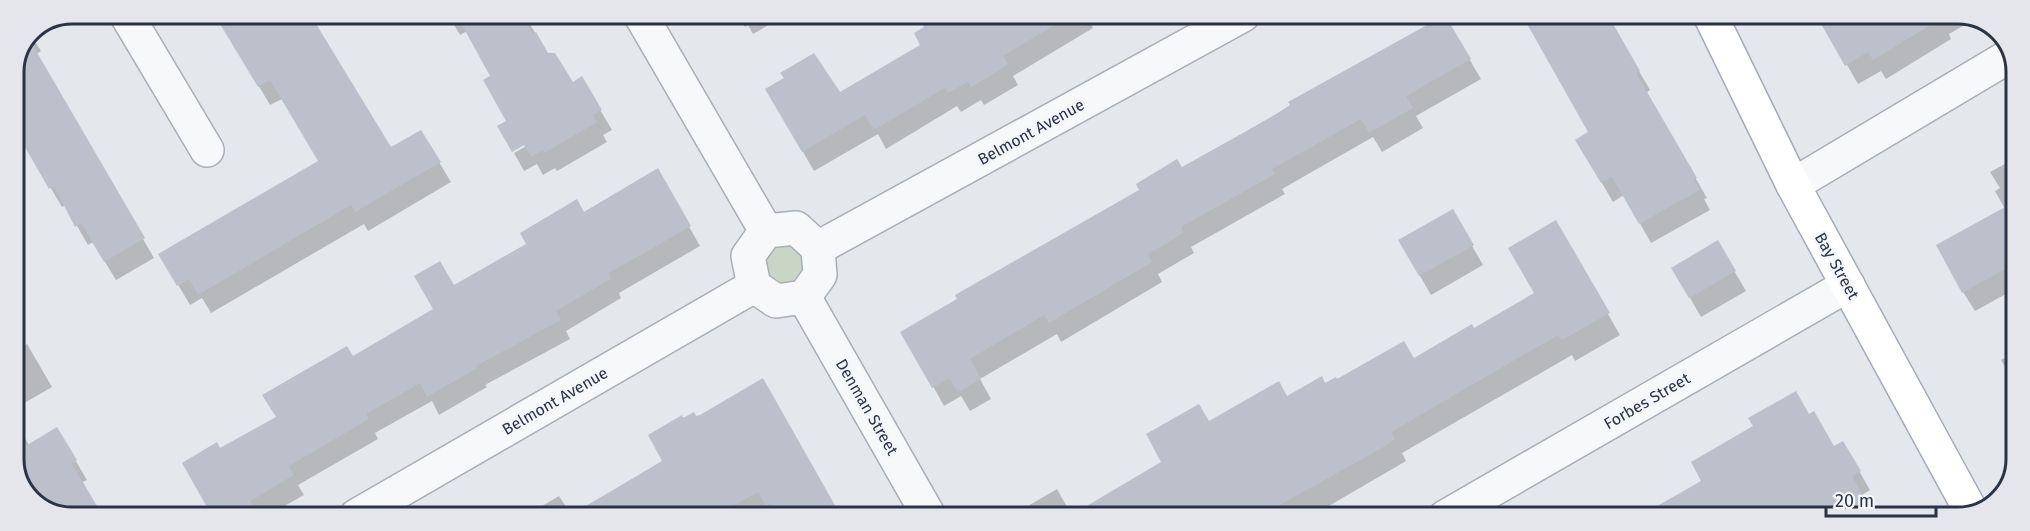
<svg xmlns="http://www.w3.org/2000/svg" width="2030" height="531" viewBox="0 0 2030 531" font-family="'Fira Sans',sans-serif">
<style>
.green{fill:#c9d6c5}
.shadow{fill:#0003}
.building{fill:#bbc0ca}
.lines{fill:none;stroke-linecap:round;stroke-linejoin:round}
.minor-casing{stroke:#a9aeb7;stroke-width:36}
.major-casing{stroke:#a3abb8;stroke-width:36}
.minor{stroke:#f7f8fa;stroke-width:33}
.major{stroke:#fff;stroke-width:33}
.labels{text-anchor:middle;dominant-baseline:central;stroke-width:5;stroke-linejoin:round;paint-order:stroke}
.street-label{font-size:16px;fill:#2b3445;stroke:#f4f6f9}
.rim{fill:none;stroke:#2b3445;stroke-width:3}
</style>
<rect width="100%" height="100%" fill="#e4e7ec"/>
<!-- green -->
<circle class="green" cx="785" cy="265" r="20"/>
<!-- shadow -->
<g class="shadow">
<path d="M216,14H308L390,149L421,132L451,182L368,231L364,224L211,313L202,298L190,305L160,254L320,162L282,99L270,105Z"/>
<path d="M448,14H524L548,55L572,84L582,79L612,130L603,135L607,142L557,171L555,168L543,175L537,164L524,171L514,153L532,143L508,122L492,76L467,31L460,35Z"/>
<path d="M737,14H788L753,34L748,25L745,27Z"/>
<path d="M930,14L1086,15L1093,28L1013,76L1018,85L984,105L981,100L961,112L957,106L886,149L878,134L814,171L767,90L839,94L922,46Z"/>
<path d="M1524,15H1582L1616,32L1650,90L1646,93L1707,198L1704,199L1710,210L1651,243L1624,195L1613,202L1577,140L1590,133Z"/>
<path d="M1818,15H1973L1977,18L1949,34L1951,39L1886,79L1881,71L1858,84Z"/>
<path d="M1444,16L1481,79L1416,116L1423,128L1382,152L1373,137L1282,189L1285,194L1191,247L1194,253L1158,274L1162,282L1061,342L1057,334L980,379L991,399L970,411L961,396L944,406L903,332Z"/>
<path d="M30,33L41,51L36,54L154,258L116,280L93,242L88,245L65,205L62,207L26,146L14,153V72Z"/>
<path d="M2016,158L2015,268L2007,273L2015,289L1975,311L1963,292L2005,209L1995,191L2000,188L1990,172Z"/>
<path d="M657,170L700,246L619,293L621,298L566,331L570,339L485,385L487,387L439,415L432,401L375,433L378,439L298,485L304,495L267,516H214L220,450L278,418L352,358L435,310L454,287Z"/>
<path d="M1452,211L1483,265L1431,295L1400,241Z"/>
<path d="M1555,222L1620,335L1575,361L1572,355L1402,453L1406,461L1310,517H1009L1057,489L1072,516L1163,462L1209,423L1336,381L1413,360L1474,330L1536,294Z"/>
<path d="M1717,242L1746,291L1701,317L1673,268Z"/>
<path d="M27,344L52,387L14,409V352Z"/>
<path d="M2015,352V384L2001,360Z"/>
<path d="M763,380L840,516H772L769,511L760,516H706L719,509L718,506L700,516H572L664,462L683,420L696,418Z"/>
<path d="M1809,416L1833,448L1843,443L1870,490L1862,495L1872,513L1867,515L1869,517H1766L1710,492Z"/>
<path d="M14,419L29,445L57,429L87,480L81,483L57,516L28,497L14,466Z"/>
<path d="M559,496L572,516H525Z"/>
<path d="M133,510L136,516H124Z"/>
</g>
<!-- building -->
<g class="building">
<path d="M214,14H310L391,147L421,130L441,162L355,212L351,205L198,295L189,279L177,286L158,254L318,161L270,80L258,87Z"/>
<path d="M456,14H521L533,34L536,32L548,53H555L573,82L582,76L602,110L593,115L597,122L544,153L543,150L531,157L524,145L512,152L497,126L506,121L483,80L490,76Z"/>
<path d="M917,14L1072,15L1003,56L1008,65L971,87L968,82L948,93L945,88L874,130L865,115L802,152L765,89L784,78L780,73L814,53L840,92L920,45L914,33L924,27Z"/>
<path d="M1445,15L1471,59L1406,96L1413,108L1369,133L1361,119L1272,169L1275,174L1181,227L1184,233L1148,254L1152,262L1049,323L1044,315L970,359L981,379L958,392L949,378L932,388L900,332L957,299L955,295L1139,190L1136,184L1177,159L1182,167L1275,115L1290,105L1288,102Z"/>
<path d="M1522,15H1608L1640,71L1636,73L1697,178L1694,180L1700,190L1639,224L1612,177L1601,183L1575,140L1588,132Z"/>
<path d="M1816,15H1947L1873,60L1868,52L1845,66Z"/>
<path d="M28,37L145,238L104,262L81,223L75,227L54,186L49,189L14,128V72Z"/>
<path d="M658,168L691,226L609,273L611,279L556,311L561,320L476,366L477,368L427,397L420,383L366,414L369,419L289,466L294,475L250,501L258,516H212L182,463L217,442L220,448L276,417L262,395L347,346L353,356L433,309L414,276L440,261L454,285L526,244L520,233L577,199L584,212Z"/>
<path d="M2016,201L2015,264L1962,293L1936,245Z"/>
<path d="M1453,209L1474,245L1419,276L1398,240Z"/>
<path d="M1556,220L1610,313L1562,340L1558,335L1391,432L1395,439L1382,448L1258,517H1068L1161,462L1146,434L1199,404L1209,421L1279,381L1287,396L1322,376L1325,383L1336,377L1337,379L1404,341L1414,358L1472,324L1474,328L1534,293L1508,248Z"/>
<path d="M1718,240L1736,271L1689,298L1671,268Z"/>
<path d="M763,378L841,516H779L771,503L766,506L758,492L715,516H569L662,461L648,435L682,415L683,418L694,412L696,416L700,415Z"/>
<path d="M1796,391L1809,414L1814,411L1834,446L1843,441L1861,471L1852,476L1862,494L1858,496L1870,517H1638L1701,481L1691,462L1753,426L1748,418Z"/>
<path d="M57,427L77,460L72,464L103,516H57L27,496L14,466V453Z"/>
</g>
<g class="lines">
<!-- minor casing -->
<g class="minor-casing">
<g id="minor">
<path d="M126,14L207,150"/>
<path d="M640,14L766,231"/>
<path d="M1793,185L2011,55"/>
<path d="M796,228L818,248L820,275L804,297L776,301L754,286L748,256L766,231Z"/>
<path d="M818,248L1243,15"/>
<path d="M804,297L929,516"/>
<path d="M356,516L754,286"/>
<path d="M1445,517L1848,285"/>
</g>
</g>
<!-- major casing -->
<g class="major-casing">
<path id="major" d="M1710,15L1793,185L1972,513"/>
</g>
<!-- minor -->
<use href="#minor" class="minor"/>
<!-- major -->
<use href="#major" class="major"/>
</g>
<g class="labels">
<!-- street labels -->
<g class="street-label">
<text transform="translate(1031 132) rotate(-29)">Belmont Avenue</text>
<text transform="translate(1837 266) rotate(61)">Bay Street</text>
<text transform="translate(555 401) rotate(-30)">Belmont Avenue</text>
<text transform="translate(1647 401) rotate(-30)">Forbes Street</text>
<text transform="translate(867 407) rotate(60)">Denman Street</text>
</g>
</g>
<!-- crop -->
<path d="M0 0H2030V531H0ZM72 24H1958A48 48 0 0 1 2006 72V459A48 48 0 0 1 1958 507H72A48 48 0 0 1 24 459V72A48 48 0 0 1 72 24Z" fill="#e4e6eb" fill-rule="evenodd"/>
<path class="rim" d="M72 24H1958A48 48 0 0 1 2006 72V459A48 48 0 0 1 1958 507H72A48 48 0 0 1 24 459V72A48 48 0 0 1 72 24Z"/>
<!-- scale -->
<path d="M1826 507v9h110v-9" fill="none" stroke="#2b3445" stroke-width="3"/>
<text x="1835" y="507" font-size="18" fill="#2b3445" stroke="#f4f6f9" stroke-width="4.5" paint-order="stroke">20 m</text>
</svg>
